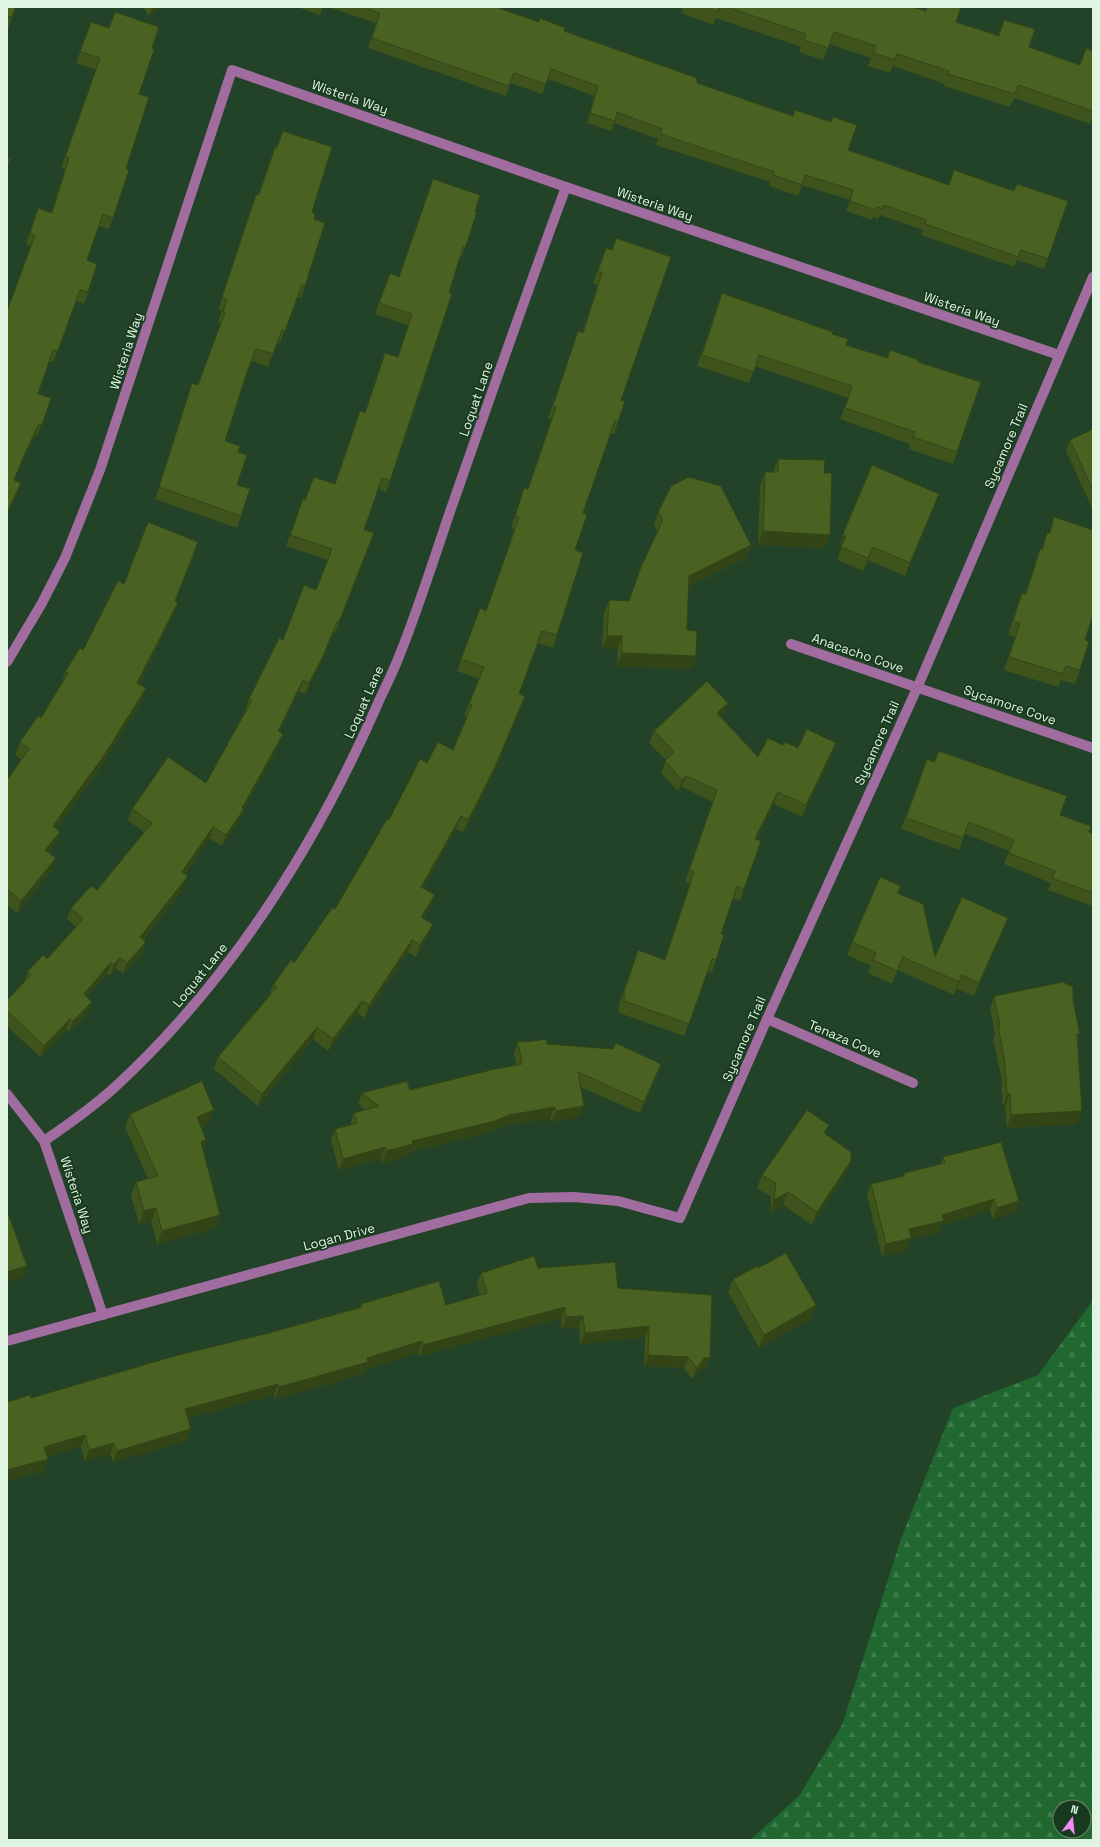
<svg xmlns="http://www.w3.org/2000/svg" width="1100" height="1847" viewBox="0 0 1100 1847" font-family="'Space Grotesk',sans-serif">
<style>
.forest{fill:url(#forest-firs);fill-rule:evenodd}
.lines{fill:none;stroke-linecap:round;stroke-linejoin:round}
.minor{stroke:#a16ca0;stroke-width:10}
.wall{fill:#3f531c}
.shaded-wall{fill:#334417}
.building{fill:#496121;stroke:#334417}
.labels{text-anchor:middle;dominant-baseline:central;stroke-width:3.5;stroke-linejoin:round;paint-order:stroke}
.street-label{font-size:13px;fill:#e0f4e2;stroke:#17391d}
</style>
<defs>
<pattern id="forest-firs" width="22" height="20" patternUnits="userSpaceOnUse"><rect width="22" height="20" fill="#206730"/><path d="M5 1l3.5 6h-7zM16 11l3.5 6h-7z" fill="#407d4e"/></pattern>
</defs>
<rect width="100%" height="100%" fill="#224327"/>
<!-- forest -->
<path class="forest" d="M1093,1300V1840H750L799,1796L842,1725L901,1539L953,1408L1038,1375ZM1060,1807H1084V1831H1060Z"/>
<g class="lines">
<!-- minor -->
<g class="minor">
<path d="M791,644L1093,748"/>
<path d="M7,662L42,603L65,558L100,470L232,70L566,187L1059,355"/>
<path d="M767,1019L913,1083"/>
<path d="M7,1094L44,1141L103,1315"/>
<path d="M44,1141C69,1124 93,1107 115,1087C230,981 312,852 375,710C383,691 393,673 400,654C422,599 439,542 459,486C494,386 529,286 566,187"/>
<path d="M7,1341L529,1198L574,1197L618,1201L680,1218L767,1019L918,686L1093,277"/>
</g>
</g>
<!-- wall -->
<g class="wall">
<path d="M7,7L12,17L8,30H7Z"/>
<path d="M143,7H161L149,16Z"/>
<path d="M297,7H323L320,15Z"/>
<path d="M328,7H496L538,22L540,18L564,31L697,83L848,150L949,185L1014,191L1068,201L1044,269L1017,260L1014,267L921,235L923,230L880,215L878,219L873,217L872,220L846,211L850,200L802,185L798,196L769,186L770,182L656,145L658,139L614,123L611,131L587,123L594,96L548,79L542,94L510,83L506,96L368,48L376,23Z"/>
<path d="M683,7H912L925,11L927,7H961L956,22L998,35L1004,20L1029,47L1080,65L1093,51V117L1090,124L1014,98L1010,107L944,86L945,84L893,66L890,73L868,66L871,58L829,44L823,60L799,52L801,47L716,18L713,25L681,13Z"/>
<path d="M87,33L152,48L139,94L126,169L113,218L109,229L99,226L87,260L88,292L84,304L76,301L53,362L49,361L38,394L51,398L37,436H35L21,464L14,480L21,483L17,494L7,515L31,246L26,244L38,208L51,213L65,169L61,168L96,70L76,63Z"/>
<path d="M275,147L312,212L314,219L305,286L301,298L297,297L280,343L277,342L268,367L252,361L246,377L225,441L238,452L237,485L241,516L237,528L155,499L192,383L198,385L221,324L218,323L222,311L218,310L251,207L256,195H258Z"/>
<path d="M475,212L465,248L461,258H459L390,481L386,492L378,489L364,530L370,544L335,633H333L320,665L305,694L299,691L279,732V745L244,809L240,820L222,846L209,838L185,874L184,888L143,940L142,953L123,974L116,968L110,976L107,973L87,996L88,1013L69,1032L66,1030L40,1057L7,1026V1000L24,982L28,971L47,959L76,927L67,919L71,908L97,890L144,832L128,820L132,809L206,783L246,710H245L249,699L283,640L316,590L328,560L286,546L303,499L305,500L335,484L365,413L385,353L398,357L408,325L375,314L390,273L399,277Z"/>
<path d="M606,248L621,400L625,401L614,434L611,433L583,513L557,635L553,648L538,643L519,694L521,709L491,780L470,821L463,832L456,829L423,888L430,907L423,919L428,936L416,957L408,952L364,1018L358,1013L328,1051L313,1039L258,1106L214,1069L218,1057L269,996L273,985L294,963L335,909L389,820L427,763L453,750L467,717L464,716L479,679L457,671L480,608L486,611L503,565L514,529L511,528L524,488L528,489L552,419L548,418L574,343L582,333L598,285L593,283Z"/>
<path d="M718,305L832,334L846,345L887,358L890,350L918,362L981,382L953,464L909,449L910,444L840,419L848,398L755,366L749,383L697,366Z"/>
<path d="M1093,429V507L1092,508L1066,451L1070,440Z"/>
<path d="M778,459L824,473L825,548L758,545L760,485L765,472H773Z"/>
<path d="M939,494L934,507L905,576L868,560L863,571L837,560L841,549H838Z"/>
<path d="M658,512L751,545L746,558L688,587L687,630L696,656L691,669L617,666L618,649H602L604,613L609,600L629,601L657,531L654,525Z"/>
<path d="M1054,517L1085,640L1080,670L1075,684L1061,680L1058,687L1004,670L1015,637L1008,635L1017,606L1022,593L1025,594L1040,549L1041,550L1047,533H1049Z"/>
<path d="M194,555L175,601L178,602L173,615L139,684L146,688L141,701L101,767L56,828L60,832L55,844L48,853L51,871L17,913L7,905V780L22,760L15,755L20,742L41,718L61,685L65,672L83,650L124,584Z"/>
<path d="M728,703L723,715L721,717L758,757L783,745L832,755L802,817L774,804L756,840L761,841L740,901L733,898L721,934L716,960L712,972L708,971L684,1036L619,1013V1004L638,950L664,960L690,884L685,882L713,802L682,787L678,791L661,773L666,760L649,743L654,731Z"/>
<path d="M927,759L1060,815L1089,832L1093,834V906L1048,890L1051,883L1004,864L1009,851L965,834L959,850L901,829Z"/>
<path d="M901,886L898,894L935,957L1003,931L974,996L957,989L954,995L898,970L892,984L868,973L871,966L847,955L852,942Z"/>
<path d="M994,996L1073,1000L1080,1034L1077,1041V1124L1007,1128L1005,1107H1003L1001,1076L993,1039L995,1035L990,1009Z"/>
<path d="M518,1041L547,1044L661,1064L657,1075L640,1113L580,1087V1117L551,1122L550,1118L505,1126L490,1132L410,1152L409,1156L382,1163L381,1159L339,1170L331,1141L335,1129L350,1125L354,1113L365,1110L358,1104L362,1093L410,1090L516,1065L515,1057L513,1056Z"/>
<path d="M130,1114L209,1123L201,1127L206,1139L203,1149L215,1228L157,1244L151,1221L139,1224L131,1195L136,1182L148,1179L125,1127Z"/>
<path d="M825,1135L846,1174L812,1225L783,1205L770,1213L771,1197L757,1188L762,1175Z"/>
<path d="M943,1157L1019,1201L1015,1212L993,1219L990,1210L942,1225L940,1232L911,1239L907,1250L882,1256L867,1195L871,1184L903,1176L904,1173L941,1164Z"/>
<path d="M538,1268L618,1288L710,1358L706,1370L700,1369L692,1379L684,1368L644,1366L645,1337L580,1344L579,1327L562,1329L561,1318L419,1356L418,1353L366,1369L364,1374L275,1399L274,1395L188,1418L187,1441L113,1462L110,1454L85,1461L81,1447L47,1457L44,1471L7,1481V1402L31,1398L269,1333L360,1307L361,1304L446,1305L480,1295L477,1284L481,1273Z"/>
<path d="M758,1268L816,1305L811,1318L759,1348L728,1292L733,1279Z"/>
</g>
<!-- shaded-wall -->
<g class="shaded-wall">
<path d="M152,7H161L149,16Z"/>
<path d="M39,424L35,436L21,464L10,491L25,453Z"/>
<path d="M21,483L17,494L7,515V512Z"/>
<path d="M939,494L934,507L905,576L910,563Z"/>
<path d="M763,531L830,535L825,548L758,545Z"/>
<path d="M842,536H846L841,549H838Z"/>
<path d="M751,545L746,558L684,589L689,576Z"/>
<path d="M873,547L868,560L863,571L868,558Z"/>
<path d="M178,602L173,615L133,695L137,683Z"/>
<path d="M337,622L320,665L305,694L309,683Z"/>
<path d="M607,636H622L618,649H602Z"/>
<path d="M622,653L696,656L691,669L617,666Z"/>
<path d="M303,680L299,691L274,742L278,731Z"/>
<path d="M146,688L141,701L101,767L49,839L53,826Z"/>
<path d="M525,696L521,709L491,780L470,821L463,832L468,820Z"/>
<path d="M728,703L723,715L713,725L717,713Z"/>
<path d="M283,734L279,745L240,815L244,809L240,820L222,846L226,835Z"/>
<path d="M836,743L832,755L802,817L806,805Z"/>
<path d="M686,776L682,787L678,791L682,780Z"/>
<path d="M778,792L774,804L750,851L755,839Z"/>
<path d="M461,816L456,829L417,899L421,887Z"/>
<path d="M213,827L209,838L178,883L182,872Z"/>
<path d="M60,832L55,844L40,863L45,850Z"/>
<path d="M56,858L51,871L17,913L21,901Z"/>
<path d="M188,876L184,888L136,948L140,937Z"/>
<path d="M435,895L430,907L417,930L421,917Z"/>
<path d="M1008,918L1003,931L974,996L979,983Z"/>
<path d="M433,924L428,936L416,957L420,945Z"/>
<path d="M412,940L408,952L364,1018L369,1005Z"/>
<path d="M146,942L142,953L123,974L127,963Z"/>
<path d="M120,957L116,968L110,976L114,965Z"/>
<path d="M903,957L898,970L892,984L897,971Z"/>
<path d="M111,962L107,973L80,1005L84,994Z"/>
<path d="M962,975L957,989L954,995L959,982Z"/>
<path d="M362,1001L358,1013L328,1051L333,1039Z"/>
<path d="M92,1002L88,1013L69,1032L73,1021Z"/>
<path d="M70,1019L66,1030L40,1057L44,1046Z"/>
<path d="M317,1027L313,1039L258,1106L262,1094Z"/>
<path d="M1077,1034H1080L1075,1047Z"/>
<path d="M661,1064L657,1075L640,1113L644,1102Z"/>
<path d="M1007,1094H1010L1005,1107H1003Z"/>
<path d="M584,1106L580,1117L551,1122L556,1111Z"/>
<path d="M555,1107L550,1118L505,1126L490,1132L410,1152L409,1156L382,1163L386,1151L412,1141L509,1115Z"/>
<path d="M214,1110L209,1123L192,1131L197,1117Z"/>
<path d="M1082,1111L1077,1124L1007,1128L1011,1115Z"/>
<path d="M829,1125L824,1138V1133Z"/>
<path d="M206,1139L201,1153V1142Z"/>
<path d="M385,1147L381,1159L339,1170L343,1159Z"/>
<path d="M851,1161L846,1174L812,1225L817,1212Z"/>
<path d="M788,1192L783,1205L770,1213L774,1200Z"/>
<path d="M994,1199L990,1210L942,1225L940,1232L911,1239L907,1250L882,1256L886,1244L909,1229L942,1215Z"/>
<path d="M1019,1201L1015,1212L993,1219L997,1208Z"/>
<path d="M156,1208L151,1221L139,1224L144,1211Z"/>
<path d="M220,1215L215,1228L157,1244L162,1231Z"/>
<path d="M27,1266L22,1278L7,1283V1272Z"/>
<path d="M816,1305L811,1318L759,1348L764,1335Z"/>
<path d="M565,1307L561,1318L419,1356L423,1345Z"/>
<path d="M583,1316L579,1327L562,1329L566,1317Z"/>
<path d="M649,1326L645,1337L580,1344L585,1333Z"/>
<path d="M422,1341L418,1353L366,1369L364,1374L275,1399L279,1387L367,1358Z"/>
<path d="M648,1355L688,1357L684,1368L644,1366Z"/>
<path d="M704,1358H710L706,1370L700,1369L692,1379L697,1368Z"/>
<path d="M278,1384L274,1395L181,1420L185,1409Z"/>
<path d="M191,1429L187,1441L113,1462L117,1451Z"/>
<path d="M85,1435L81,1447L40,1459L44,1447Z"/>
<path d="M114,1443L110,1454L85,1461L89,1450Z"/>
<path d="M48,1459L44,1471L7,1481V1470Z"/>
</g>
<!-- building -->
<g class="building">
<path d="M7,7H16L12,17L7,16Z"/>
<path d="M362,7H496L539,22L540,18L565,28L564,31L697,78V83L793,116L795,110L831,122L833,117L857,125L848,150L949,185L954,170L1014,191L1017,184L1068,201L1048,259L1021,250L1018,257L925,224L926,220L884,205L882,209L877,207L876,210L850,201L853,190L805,175L802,185L773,175L774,172L660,134L662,129L617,112L615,121L590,113L598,86L551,69L546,84L514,73L509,86L372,38L380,13Z"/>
<path d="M703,7H720L718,12Z"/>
<path d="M727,7H912L926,11L927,7H961L956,22L999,36L1004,20L1035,29L1029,47L1080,65L1086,48L1093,51V111L1018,85L1015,94L948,74L949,71L897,54L895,60L873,53L876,46L834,32L828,48L804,40L806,34Z"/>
<path d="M115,12L159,27L152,48L154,50L139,94L149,97L126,169L129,170L113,218L103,214L87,260L97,264L88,292L80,290L58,351L53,350L38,394L51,398L42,425L39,424L25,453L14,480L21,483L7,512V311L35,235L30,233L38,208L52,213L69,158L65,157L100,58L80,52L91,22L109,28Z"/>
<path d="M283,131L332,147L312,212L315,213L314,219L325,223L305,286L302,285L285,331L282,330L273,354L256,349L247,372L225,441L240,446L238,452L247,455L237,485L250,489L241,516L159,487L192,383L198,385L225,312L223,311L227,299L222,297L256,195H259L275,147H277Z"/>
<path d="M7,158L10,159L7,166Z"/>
<path d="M433,179L480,195L475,212H477L465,248L463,247L449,293L452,294L390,481L382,478L364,530L374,533L339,622H337L324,654L309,683L303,680L278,731L283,734L242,808L244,809L226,835L213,827L182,872L188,876L140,937L146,942L127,963L120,957L114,965L111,962L84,994L92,1002L73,1021L70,1019L44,1046L7,1011V1000L31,975L28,971L43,955L47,959L83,919L71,908L91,886L97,890L152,823L132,809L168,757L206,783L252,700L249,699L279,638L283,640L304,585L316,590L332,549L290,535L303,499L305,500L314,477L335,484L360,411L365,413L385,353L398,357L412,314L379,303L390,273L399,277Z"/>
<path d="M616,238L671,257L621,400L625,401L618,422L615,421L583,513L587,515L575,550L583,553L557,635L542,631L519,694L525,696L495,767L474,809L468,820L461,816L421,887L435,895L421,917L433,924L420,945L412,940L369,1005L362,1001L333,1039L317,1027L262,1094L218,1057L277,987L273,985L291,960L294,963L332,908L335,909L387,819L389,820L420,759L427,763L438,742L453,750L472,705L469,704L484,667L461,659L480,608L486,611L507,552L519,517L515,516L524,488L528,489L556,407L553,406L578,331L583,333L602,273L598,271L606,248L612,250Z"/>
<path d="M722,293L833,332L832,334L848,339L846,345L888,358L890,350L919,360L918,362L981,382L957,452L913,437L915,432L845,408L852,386L759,355L754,372L702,355Z"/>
<path d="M1093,429V490L1070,440Z"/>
<path d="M778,459L825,460L824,473H832L830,535L763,531L765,472H778Z"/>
<path d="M872,465L939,494L910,563L873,547L868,558L841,547L846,536H842Z"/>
<path d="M689,477L721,486L751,545L689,576L687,630L697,631L696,656L622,653V636H607L609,600L629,601L641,567L663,520L658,512L671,486Z"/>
<path d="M1054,517L1093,530V615L1085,640L1089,642L1080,670L1066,666L1063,674L1009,657L1020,623L1013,621L1022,593L1026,594L1040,549L1042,550L1047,533H1050Z"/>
<path d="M148,522L198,542L175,601L178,602L137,683L146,688L105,754L53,826L60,832L45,850L56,858L21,901L7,889V780L29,749L20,742L38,716L41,718L68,673L65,672L80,648L83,650L118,581L124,584Z"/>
<path d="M707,681L728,703L717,713L758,757L768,738L783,745L785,742L798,748L807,729L836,743L806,805L778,792L755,839L761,841L744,889L737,886L721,934L724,935L716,960L712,959L689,1024L624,1001V992L638,950L665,960L694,872L689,870L717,790L686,776L682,780L665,761L674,752L654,731Z"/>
<path d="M939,751L1067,796L1060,815L1091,826L1089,832L1093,834V893L1052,878L1055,871L1009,853L1014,840L969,822L963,838L906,818L927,759L934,762Z"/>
<path d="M880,877L901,886L897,893L923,904L935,957L962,897L1008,918L979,983L962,975L959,982L903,957L897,971L873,960L876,953L852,942Z"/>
<path d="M1063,982L1073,987V1000L1080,1034H1077L1082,1111L1011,1115L1010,1094H1007L1005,1063L998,1026H1000L994,996Z"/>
<path d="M546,1039L547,1044L613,1049L616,1043L661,1064L644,1102L578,1072L584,1106L556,1111L555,1107L509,1115L495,1121L412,1141L413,1144L386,1151L385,1147L343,1159L335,1129L357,1123L354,1113L379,1106L362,1093L407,1081L410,1090L495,1069L522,1064L519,1046L517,1045L518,1041L527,1042Z"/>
<path d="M202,1081L214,1110L197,1117L206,1139L201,1142L220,1215L162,1231L156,1208L144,1211L136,1182L158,1176L130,1114Z"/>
<path d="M807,1110L829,1125L824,1133L851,1152V1161L817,1212L788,1192L774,1200L776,1183L762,1175Z"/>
<path d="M1001,1142L1019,1201L997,1208L994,1199L942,1215L944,1221L909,1229L911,1238L886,1244L871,1184L904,1176V1173L945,1163L943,1157Z"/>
<path d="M7,1210L27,1266L7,1272Z"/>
<path d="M786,1253L816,1305L764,1335L733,1279L757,1266L758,1268Z"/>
<path d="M534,1256L538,1268L615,1262L618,1288L712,1295L710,1358H704L697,1368L688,1357L648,1355L649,1326L585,1333L583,1316L566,1317L565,1307L423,1345L422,1341L367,1358L368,1362L279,1387L278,1384L185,1409L191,1429L117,1451L114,1443L89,1450L85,1435L44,1447L48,1459L7,1470V1402L30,1395L31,1398L178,1355L269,1333L362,1307L361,1304L439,1281L446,1305L487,1293L481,1273Z"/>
</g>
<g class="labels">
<!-- street labels -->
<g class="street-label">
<text transform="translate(350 97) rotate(19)">Wisteria Way</text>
<text transform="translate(655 204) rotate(19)">Wisteria Way</text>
<text transform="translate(962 309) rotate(19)">Wisteria Way</text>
<text transform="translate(126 351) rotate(-72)">Wisteria Way</text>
<text transform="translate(476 399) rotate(-71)">Loquat Lane</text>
<text transform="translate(1006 446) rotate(-67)">Sycamore Trail</text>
<text transform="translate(858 653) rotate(19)">Anacacho Cove</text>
<text transform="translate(364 702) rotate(-66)">Loquat Lane</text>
<text transform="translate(1010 705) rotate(19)">Sycamore Cove</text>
<text transform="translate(877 743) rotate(-66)">Sycamore Trail</text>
<text transform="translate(200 975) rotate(-51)">Loquat Lane</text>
<text transform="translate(744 1039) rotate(-67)">Sycamore Trail</text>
<text transform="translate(845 1039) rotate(23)">Tenaza Cove</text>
<text transform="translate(77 1195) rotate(72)">Wisteria Way</text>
<text transform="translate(339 1237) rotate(-15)">Logan Drive</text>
</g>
</g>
<!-- border -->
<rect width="1100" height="1847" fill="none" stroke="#e0f4e2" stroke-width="16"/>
<!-- north arrow -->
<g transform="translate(1072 1819) rotate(15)"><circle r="19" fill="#17391d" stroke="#67846c"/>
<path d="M0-3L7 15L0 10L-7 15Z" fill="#f38af2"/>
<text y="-6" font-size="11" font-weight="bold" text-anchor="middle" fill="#e0f4e2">N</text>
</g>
</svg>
